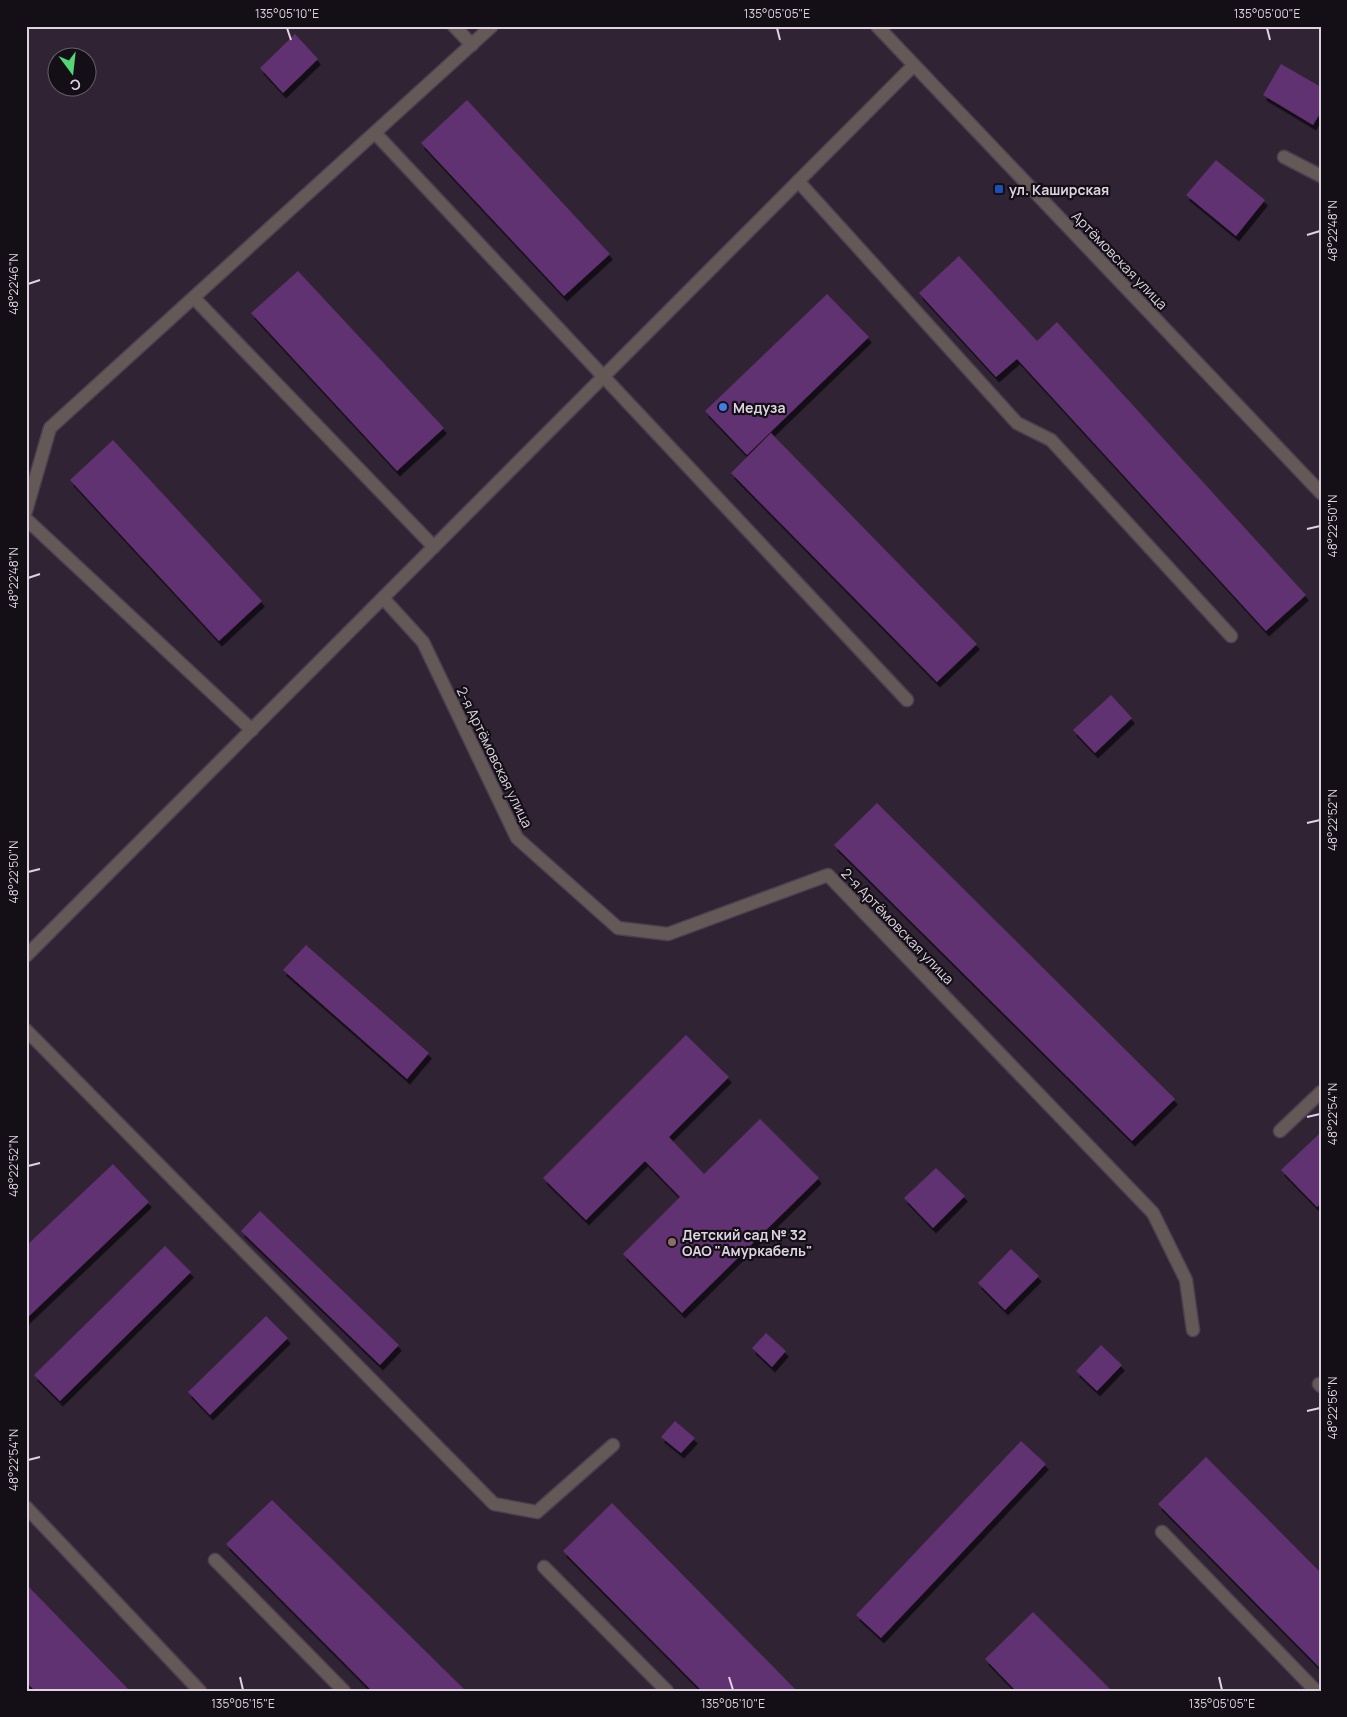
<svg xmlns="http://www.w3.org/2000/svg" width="1347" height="1717" viewBox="0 0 1347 1717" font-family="Manrope,sans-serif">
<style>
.building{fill:#613071;filter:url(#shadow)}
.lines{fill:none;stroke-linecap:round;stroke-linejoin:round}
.service-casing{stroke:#4b3f50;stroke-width:15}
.minor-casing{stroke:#4b3f50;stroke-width:15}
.tertiary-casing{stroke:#4b3f50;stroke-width:15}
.service{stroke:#655957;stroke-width:12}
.minor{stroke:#655957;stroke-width:12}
.tertiary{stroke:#655957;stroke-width:12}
.ticks{fill:none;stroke:#ddd4e0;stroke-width:2}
.transit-dot{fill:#1a4fb4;stroke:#140f16;stroke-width:2}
.shop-dot{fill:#3f7fe0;stroke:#140f16;stroke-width:2}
.education-dot{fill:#8d6e63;stroke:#140f16;stroke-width:2}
.labels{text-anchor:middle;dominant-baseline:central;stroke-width:4.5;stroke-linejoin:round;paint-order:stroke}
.poi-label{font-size:14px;font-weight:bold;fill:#ddd4e0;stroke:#140f16;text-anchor:start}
.street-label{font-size:14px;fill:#ddd4e0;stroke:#140f16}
.neatline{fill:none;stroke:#ddd4e0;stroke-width:2}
.ticks-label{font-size:12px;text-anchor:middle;fill:#ddd4e0}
</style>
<defs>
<filter id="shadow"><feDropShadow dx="3" dy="5.5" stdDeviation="0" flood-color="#0009"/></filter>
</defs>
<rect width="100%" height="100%" fill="#2f2334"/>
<!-- building -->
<g class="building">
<path d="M295,34L318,59L283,93L260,68Z"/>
<path d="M1281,64L1321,87V112L1313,125L1263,95Z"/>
<path d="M467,100L610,254L564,296L421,143Z"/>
<path d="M1216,160L1265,200L1236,236L1186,195Z"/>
<path d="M959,256L1037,341L1057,322L1306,595L1266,631L1017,359L996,377L919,293Z"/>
<path d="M298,271L444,428L397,471L251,313Z"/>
<path d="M827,294L869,337L747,455L705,411Z"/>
<path d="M771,433L977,644L937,682L731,473Z"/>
<path d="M113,440L262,601L219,641L70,480Z"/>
<path d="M1111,695L1132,718L1095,753L1073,730Z"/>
<path d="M877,803L1175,1099L1132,1141L834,845Z"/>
<path d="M306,945L429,1053L407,1079L283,970Z"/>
<path d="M686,1035L729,1077L669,1137L704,1174L760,1119L819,1178L682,1313L623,1254L680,1197L645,1161L586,1220L543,1178Z"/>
<path d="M1321,1132V1204L1317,1207L1281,1170Z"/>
<path d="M113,1164L149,1202L26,1319V1246Z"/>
<path d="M936,1168L965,1196L933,1228L904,1198Z"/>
<path d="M260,1211L399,1345L380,1365L241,1231Z"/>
<path d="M165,1246L191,1272L60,1401L34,1375Z"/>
<path d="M1011,1249L1039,1276L1005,1310L978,1283Z"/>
<path d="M266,1316L288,1338L210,1415L188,1392Z"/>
<path d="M766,1333L786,1351L772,1367L752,1348Z"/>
<path d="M1101,1345L1122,1365L1097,1391L1076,1371Z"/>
<path d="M675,1421L695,1438L681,1453L661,1437Z"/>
<path d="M1021,1441L1046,1464L881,1638L856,1615Z"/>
<path d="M1206,1457L1321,1573V1669L1158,1504Z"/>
<path d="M272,1500L466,1691H372L226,1544Z"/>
<path d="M612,1503L797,1691H702L563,1551Z"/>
<path d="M26,1584L130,1691H35L26,1682Z"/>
<path d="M1033,1612L1112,1691H1016L985,1659Z"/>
</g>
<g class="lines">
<!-- service casing -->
<g class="service-casing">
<g id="service">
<path d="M375,133L907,700"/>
<path d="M798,181L1017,423L1051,440L1231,636"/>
<path d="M194,298L434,547"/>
<path d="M26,519L252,730"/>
<path d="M26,1030L494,1504L537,1512L613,1445"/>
<path d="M1280,1131L1321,1092"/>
<path d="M1319,1384L1321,1386"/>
<path d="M26,1507L200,1691"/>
<path d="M1162,1532L1316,1691"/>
<path d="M215,1560L344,1691"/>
<path d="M544,1567L667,1691"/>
</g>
</g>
<!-- minor casing -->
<g class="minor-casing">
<g id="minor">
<path d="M454,26L472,45"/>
<path d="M1284,157L1321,176"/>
<path d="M26,511L50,428L492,26"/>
<path d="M383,598L423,642L517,838L618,928L668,934L828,875L1153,1213L1186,1280L1193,1330"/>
<path d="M26,956L914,65"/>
</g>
</g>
<!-- tertiary casing -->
<g class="tertiary-casing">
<path id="tertiary" d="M877,26L1321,493"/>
</g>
<!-- service -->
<use href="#service" class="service"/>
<!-- minor -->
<use href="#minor" class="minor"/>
<!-- tertiary -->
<use href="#tertiary" class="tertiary"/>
</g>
<!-- ticks -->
<path class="ticks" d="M287,28L291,40M777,28L780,40M1267,28L1270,40M1307,235L1320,231M28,284L40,280M1307,529L1320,526M28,578L40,574M1307,823L1320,820M28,872L40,869M1307,1117L1320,1114M28,1166L40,1163M1307,1411L1320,1408M28,1460L40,1457M240,1677L243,1690M729,1677L733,1690M1219,1677L1222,1690"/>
<!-- markers -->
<rect class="transit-dot" x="994" y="184" width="10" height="10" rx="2.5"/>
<circle class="shop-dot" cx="723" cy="407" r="5"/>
<circle class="education-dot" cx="672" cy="1242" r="5"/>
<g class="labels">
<!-- poi labels -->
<g class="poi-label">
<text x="1009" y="189">ул. Каширская</text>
<text x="733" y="407">Медуза</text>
<text x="682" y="1234">Детский сад № 32<tspan x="682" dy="16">ОАО "Амуркабель"</tspan></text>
</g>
<!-- street labels -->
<g class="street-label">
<text transform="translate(1120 260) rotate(46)">Артёмовская улица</text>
<text transform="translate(495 757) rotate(64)">2-я Артёмовская улица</text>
<text transform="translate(898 926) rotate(46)">2-я Артёмовская улица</text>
</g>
</g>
<!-- border -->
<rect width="1347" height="1717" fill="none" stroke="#140f16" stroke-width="55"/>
<!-- north arrow -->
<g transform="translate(72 72) rotate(165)"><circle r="24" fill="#140f16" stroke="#645e67"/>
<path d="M0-4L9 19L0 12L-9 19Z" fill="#53d673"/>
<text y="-8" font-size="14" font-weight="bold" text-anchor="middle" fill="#ddd4e0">С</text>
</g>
<rect x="28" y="28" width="1292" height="1662" class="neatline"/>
<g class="ticks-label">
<text x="287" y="18">135°05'10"E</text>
<text x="777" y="18">135°05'05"E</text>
<text x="1267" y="18">135°05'00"E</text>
<text transform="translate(1333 231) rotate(-90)" y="4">48°22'48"N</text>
<text transform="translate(14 284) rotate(-90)" y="4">48°22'46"N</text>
<text transform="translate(1333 526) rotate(-90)" y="4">48°22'50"N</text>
<text transform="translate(14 578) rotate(-90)" y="4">48°22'48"N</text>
<text transform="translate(1333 820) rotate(-90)" y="4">48°22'52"N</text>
<text transform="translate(14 872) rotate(-90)" y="4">48°22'50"N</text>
<text transform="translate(1333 1114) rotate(-90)" y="4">48°22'54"N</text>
<text transform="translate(14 1166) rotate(-90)" y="4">48°22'52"N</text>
<text transform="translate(1333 1408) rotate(-90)" y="4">48°22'56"N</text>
<text transform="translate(14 1460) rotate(-90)" y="4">48°22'54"N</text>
<text x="243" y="1708">135°05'15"E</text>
<text x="733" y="1708">135°05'10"E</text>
<text x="1222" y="1708">135°05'05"E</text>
</g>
</svg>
